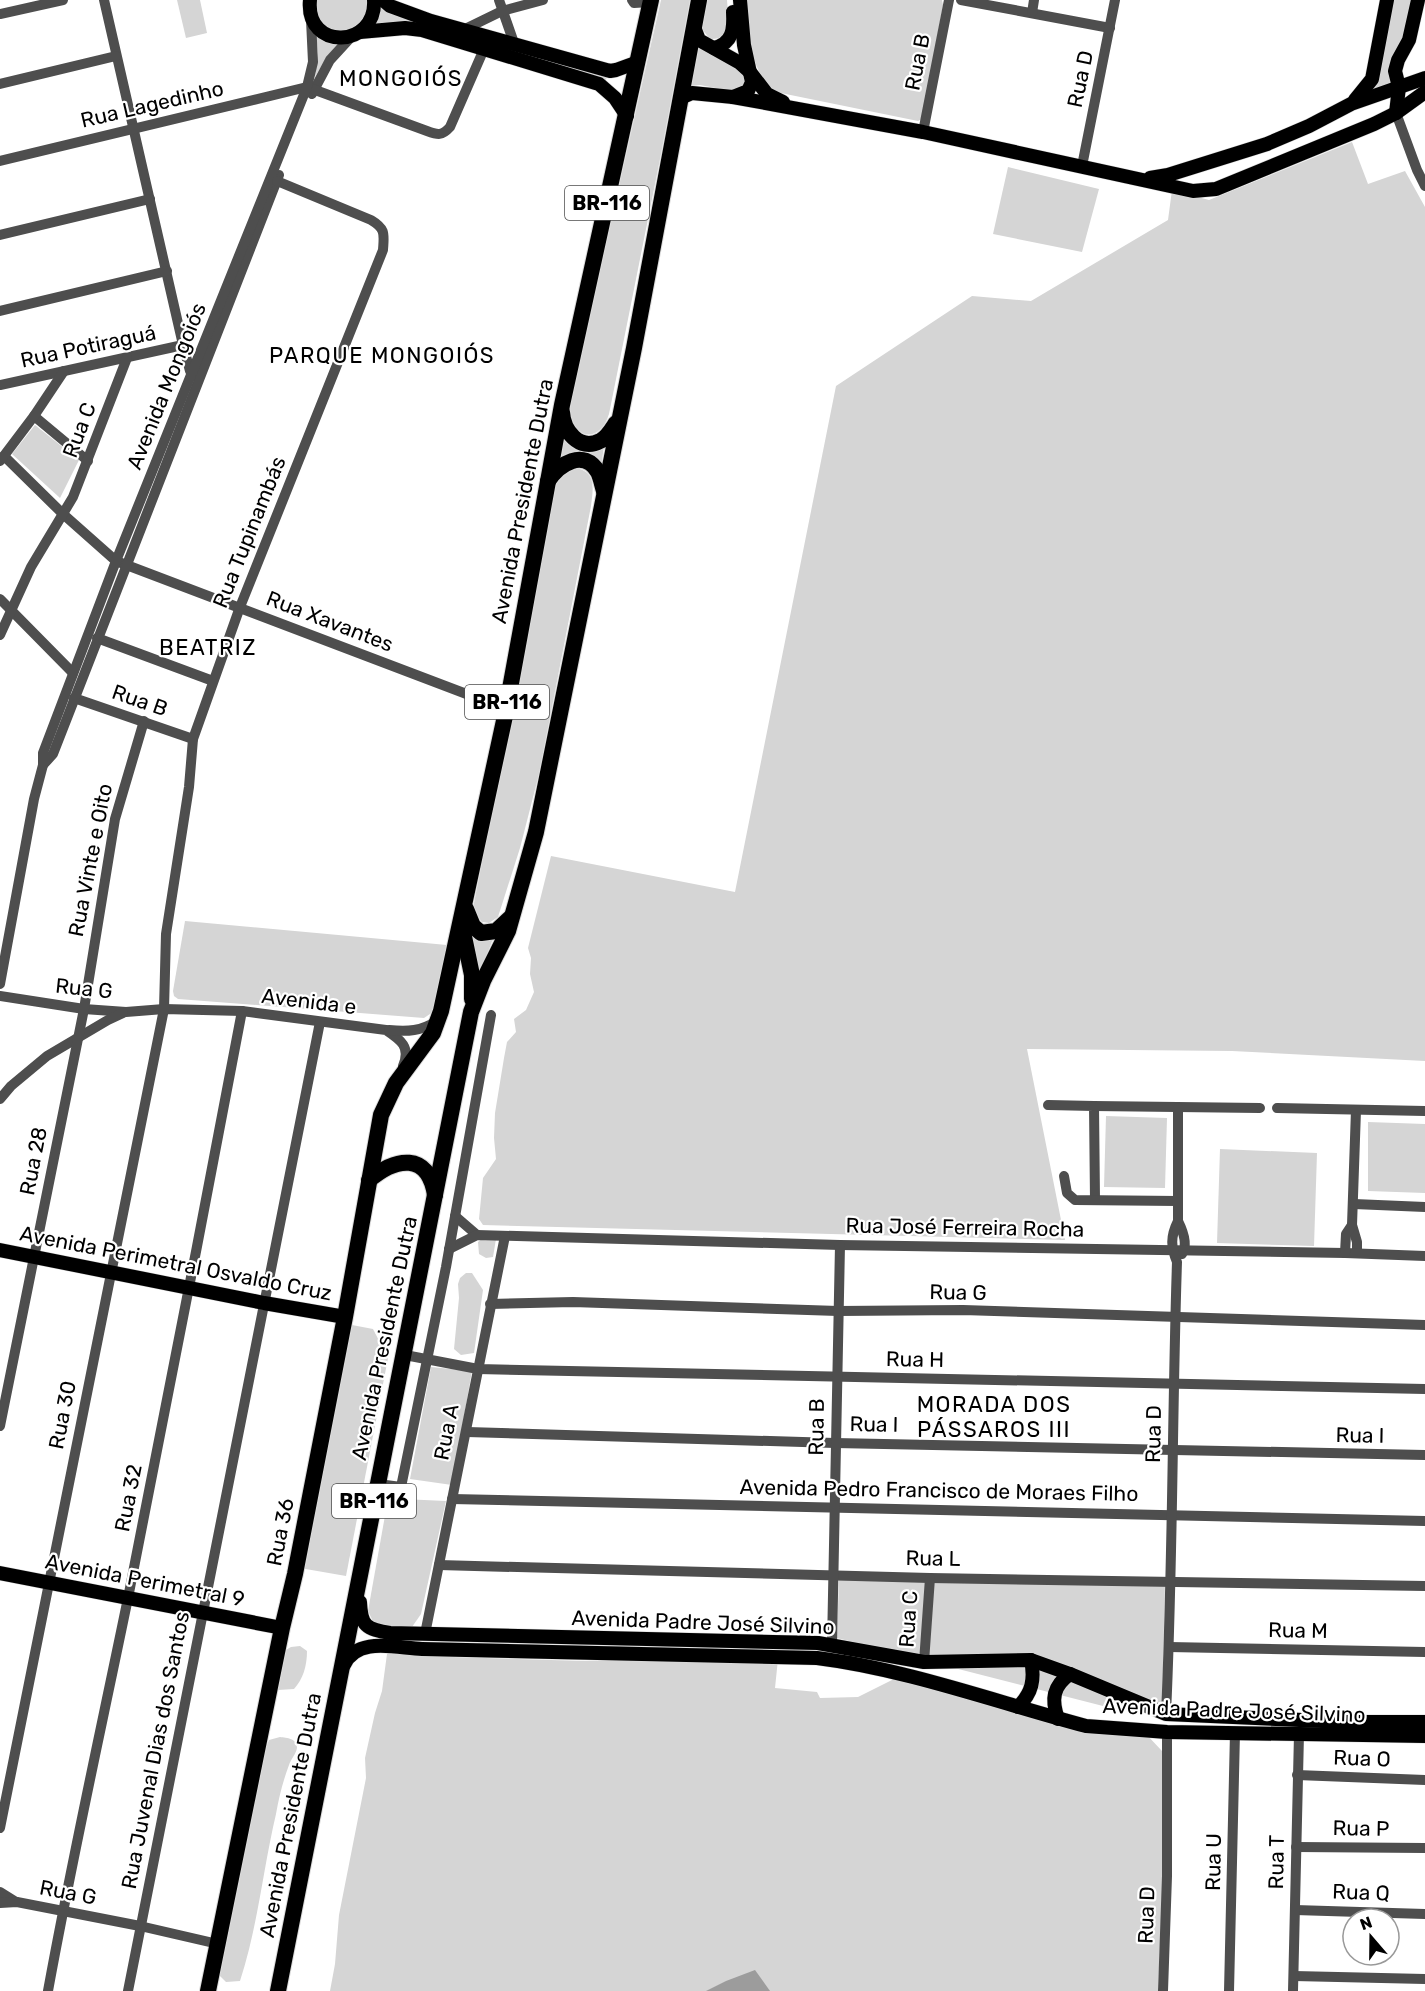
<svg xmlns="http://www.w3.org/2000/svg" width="1425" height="1991" viewBox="0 0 1425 1991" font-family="Rubik,sans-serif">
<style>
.green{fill:#d5d5d5}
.water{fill:#9c9c9c}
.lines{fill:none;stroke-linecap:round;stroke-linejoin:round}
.major-casing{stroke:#dbdbdb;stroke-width:15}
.highway-casing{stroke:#dbdbdb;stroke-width:18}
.minor{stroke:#4e4e4e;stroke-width:10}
.major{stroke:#000;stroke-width:14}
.highway{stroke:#000;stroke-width:16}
.labels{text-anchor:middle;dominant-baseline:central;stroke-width:4.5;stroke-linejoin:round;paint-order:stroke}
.shield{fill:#fff;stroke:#4c4c4c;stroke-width:1.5}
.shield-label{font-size:20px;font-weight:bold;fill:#000}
.street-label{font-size:21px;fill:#000;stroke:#fff}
.neighbourhood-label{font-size:22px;letter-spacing:1.5px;fill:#000;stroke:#fff}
</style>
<rect width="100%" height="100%" fill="#fff"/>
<!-- green -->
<g class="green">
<path d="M177,0H200L207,33L186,38Z"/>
<path d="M314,0H370V9L354,30L335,32L317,20Z"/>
<path d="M661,0H690L661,154L609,414C599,446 570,438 569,407Z"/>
<path d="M706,0H727C728,16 734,40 710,39L701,28Z"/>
<path d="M746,0H942L943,5L922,119L918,121L771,91C748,59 749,38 746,0Z"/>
<path d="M1390,0H1413L1404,46L1389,67L1391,83L1372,91Z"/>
<path d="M379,1L608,75L605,82L411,24L370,27Z"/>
<path d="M316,32L341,41L328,55L315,77L318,53Z"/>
<path d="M697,45L742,67L747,78L744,85L731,91L700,85L689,86Z"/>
<path d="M1352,142L1368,184L1405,171L1425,207V1061L1232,1051L1027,1049L1065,1240L483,1225L479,1219L483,1178L496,1159L494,1138L495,1113L504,1058L507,1042L516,1032L514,1019L526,1010L534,992L530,974L531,958L528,948L551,856L735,892L836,386L972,296L1031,301L1168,220L1172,190L1209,200Z"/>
<path d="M1008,167L1099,189L1082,252L993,234Z"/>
<path d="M35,425L79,460L60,498L12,454Z"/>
<path d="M563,438L604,446L601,467L560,458Z"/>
<path d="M576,468C597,472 593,489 591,506L539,774L520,848L498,917L489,923L482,922L473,911L474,903L556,483C560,474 567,471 576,468Z"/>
<path d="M185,921L447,945L433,1012L424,1018L178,999L174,996L173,991Z"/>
<path d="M471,933L494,936L477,981Z"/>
<path d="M1106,1116L1167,1118L1165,1188L1104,1187Z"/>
<path d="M1368,1122L1425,1124V1193L1368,1191Z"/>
<path d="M1220,1149L1317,1153L1314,1246L1217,1243Z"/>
<path d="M483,1238L496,1239L493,1257L486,1258L479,1254L478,1242Z"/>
<path d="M466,1273H472L483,1290L474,1353L461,1355L454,1349L459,1298L458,1284L460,1278Z"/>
<path d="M352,1325L373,1329L388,1358L346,1576L300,1568L344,1340Z"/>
<path d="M431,1367L472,1371L452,1485L410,1479Z"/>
<path d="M402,1499L446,1501L421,1614L412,1627L376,1628L368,1611L386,1510Z"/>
<path d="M839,1577L1165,1584L1162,1710L1103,1706L837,1638Z"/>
<path d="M300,1646L307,1651C307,1666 303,1679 294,1689L278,1690L273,1683L277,1655L291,1647Z"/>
<path d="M392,1649H414L418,1656L585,1661L778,1659L775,1688L817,1692L820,1698L858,1697L898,1677L1146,1734L1162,1751V1896L1158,1991H330L335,1964L339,1915L366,1778L365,1758L375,1713L382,1691L387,1654Z"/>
<path d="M280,1737C287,1738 297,1738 297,1748C296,1754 291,1759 289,1765C283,1781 279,1797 276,1814C263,1869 258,1926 240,1981L226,1982L218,1974L252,1781L269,1740Z"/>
</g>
<!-- water -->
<path class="water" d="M755,1970L770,1991H706L726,1981Z"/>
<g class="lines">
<!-- major casing -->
<g class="major-casing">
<g id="major">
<path d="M310,0C305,52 377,48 374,0"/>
<path d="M383,0L390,6L431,21L610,71L616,70L638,62"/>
<path d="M694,27L699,40L740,63L750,72L767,94L783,102"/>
<path d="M360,32L405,28L422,30L599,84L615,98L627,116"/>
<path d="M714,48C733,43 734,29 733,12"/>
<path d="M733,97L748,91L752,82L744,45L740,0"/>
<path d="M681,98L692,93L733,97L923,132L1193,191L1216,189L1374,124L1396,113L1425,92"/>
<path d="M1355,100L1372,79L1387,0"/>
<path d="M1396,113L1399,87L1395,71L1398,60L1409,40L1418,0"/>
<path d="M1150,178L1168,175L1267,144L1309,126L1351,104L1425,78"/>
<path d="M0,1250L264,1303L345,1317"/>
<path d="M0,1573L282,1628"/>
<path d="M360,1602C361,1626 366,1629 390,1633L818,1643L924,1662L1031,1660L1070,1674L1166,1714L1346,1722H1425"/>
<path d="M344,1665C357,1636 396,1648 422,1649L817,1658C906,1669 999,1703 1086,1726L1167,1732L1425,1736"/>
<path d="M1018,1707C1032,1693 1035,1680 1031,1660"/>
<path d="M1058,1719C1051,1699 1053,1686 1070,1674"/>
</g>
</g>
<!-- highway casing -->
<g class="highway-casing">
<g id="highway">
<path d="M562,412C563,430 579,452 600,441C607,438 612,429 616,423"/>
<path d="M548,481C559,464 584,448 598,472C601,478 602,485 604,491"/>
<path d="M466,909L473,926L481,933L496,931L510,918"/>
<path d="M462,927L472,975V999"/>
<path d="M369,1180C395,1158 428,1151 435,1195"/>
<path d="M208,1991L282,1628L295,1574L345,1317L381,1115L396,1083L433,1033L441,1011L505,716L562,405L651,0"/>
<path d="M278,1991C343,1665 409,1339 471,1012L483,981L508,931L536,832L634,348L699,0"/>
</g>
</g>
<!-- minor -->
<g class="minor">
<path d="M104,0L183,345L190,371L195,374"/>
<path d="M499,0L514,43"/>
<path d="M632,0L634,3L650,2"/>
<path d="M961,0L1110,28"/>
<path d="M1032,13L1034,0"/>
<path d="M0,14L63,0"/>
<path d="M463,30L502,11L543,0"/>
<path d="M0,84L116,56"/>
<path d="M312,94L330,60L352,36"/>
<path d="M1396,113L1417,170L1425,186"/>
<path d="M923,132L949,0"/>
<path d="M0,161L307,87L427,131C438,135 442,136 450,127L484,49"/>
<path d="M1082,166L1115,0"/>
<path d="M0,235L150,199"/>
<path d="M0,311L167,271"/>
<path d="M0,385L183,345"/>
<path d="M34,416L88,461"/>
<path d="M4,456L63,514L116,561L506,709"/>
<path d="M0,461L34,416L64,371"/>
<path d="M0,599L73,673"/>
<path d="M0,635L31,567L73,497L127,358"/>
<path d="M97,638L213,681"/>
<path d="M74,698L193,739"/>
<path d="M43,765L53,754L279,175"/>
<path d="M0,984L34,799L43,765V753L116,561L307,87L313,62L311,20"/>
<path d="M0,996L84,1009L126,1012L164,1009L242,1011L386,1030C401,1040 411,1047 403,1066"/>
<path d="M389,1030C408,1032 421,1031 437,1021"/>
<path d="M0,1099L11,1086L47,1056L108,1020L123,1013"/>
<path d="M1048,1105L1094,1106L1095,1200"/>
<path d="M1094,1106L1260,1108"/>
<path d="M1277,1108L1425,1111"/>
<path d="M1356,1110L1352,1225L1357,1242V1253"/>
<path d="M1064,1176L1067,1193L1075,1200L1178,1201"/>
<path d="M1354,1204L1425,1207"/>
<path d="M455,1216L477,1235"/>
<path d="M1178,1221C1183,1231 1188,1245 1182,1254"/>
<path d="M449,1249L477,1235L840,1245L1345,1253L1425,1256"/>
<path d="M1345,1253L1346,1234L1352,1225"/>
<path d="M490,1304L573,1302L838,1311L963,1310L1425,1325"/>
<path d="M405,1355L478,1369L1425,1389"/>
<path d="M0,1426L84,1009L115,819L144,721"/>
<path d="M467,1432L835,1443L1425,1455"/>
<path d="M378,1484L401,1487L446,1267L491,1015"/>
<path d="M452,1499L1425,1521"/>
<path d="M439,1565L930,1578L1425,1586"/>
<path d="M425,1634L505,1236"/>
<path d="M832,1645L840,1245"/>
<path d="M1169,1647L1425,1652"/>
<path d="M924,1662L930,1578"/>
<path d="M1166,1714C1173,1563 1172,1413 1177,1262C1171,1247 1170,1237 1178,1221V1108"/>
<path d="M1297,1775L1425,1780"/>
<path d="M0,1828L164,1009L166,934L189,787L193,739L240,607L383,250C384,234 386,229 371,220L277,181"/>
<path d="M1296,1847L1425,1848"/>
<path d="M0,1892L16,1902"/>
<path d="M0,1903L17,1902L140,1926L218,1944"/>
<path d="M1295,1910L1425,1914"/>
<path d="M1294,1976L1425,1979"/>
<path d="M48,1991C72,1859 101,1729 128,1598C167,1402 205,1207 242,1011"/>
<path d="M128,1991L320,1022"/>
<path d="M1163,1991L1167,1876V1732"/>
<path d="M1229,1991L1235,1733"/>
<path d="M1293,1991L1299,1734"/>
</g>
<!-- major -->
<use href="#major" class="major"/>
<!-- highway -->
<use href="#highway" class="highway"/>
</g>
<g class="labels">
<!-- shield labels -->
<g class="shield">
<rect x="565" y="186" width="84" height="34" rx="4.5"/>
<rect x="465" y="685" width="84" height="34" rx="4.5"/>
<rect x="332" y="1484" width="84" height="34" rx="4.5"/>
</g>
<g class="shield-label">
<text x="607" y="203">BR-116</text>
<text x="507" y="702">BR-116</text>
<text x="374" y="1501">BR-116</text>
</g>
<!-- street labels -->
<g class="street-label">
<text transform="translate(917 62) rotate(-79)">Rua B</text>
<text transform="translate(1080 79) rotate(-78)">Rua D</text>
<text transform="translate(152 104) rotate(-13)">Rua Lagedinho</text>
<text transform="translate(88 346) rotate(-12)">Rua Potiraguá</text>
<text transform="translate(166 386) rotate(-68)">Avenida Mongoiós</text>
<text transform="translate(79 430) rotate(-69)">Rua C</text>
<text transform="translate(522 501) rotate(-79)">Avenida Presidente Dutra</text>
<text transform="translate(249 532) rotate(-68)">Rua Tupinambás</text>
<text transform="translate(330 621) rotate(21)">Rua Xavantes</text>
<text transform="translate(140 700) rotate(19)">Rua B</text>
<text transform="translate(90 860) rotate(-79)">Rua Vinte e Oito</text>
<text transform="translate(84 988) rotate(6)">Rua G</text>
<text transform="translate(309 1001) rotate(7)">Avenida e</text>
<text transform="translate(33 1161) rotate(-79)">Rua 28</text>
<text transform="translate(965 1227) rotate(1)">Rua José Ferreira Rocha</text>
<text transform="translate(176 1263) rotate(11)">Avenida Perimetral Osvaldo Cruz</text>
<text transform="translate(958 1292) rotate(1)">Rua G</text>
<text transform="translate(384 1338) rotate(-78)">Avenida Presidente Dutra</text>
<text transform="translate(915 1359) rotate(1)">Rua H</text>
<text transform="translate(62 1415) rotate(-79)">Rua 30</text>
<text transform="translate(874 1424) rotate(1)">Rua I</text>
<text transform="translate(816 1427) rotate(-89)">Rua B</text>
<text transform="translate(446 1432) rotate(-79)">Rua A</text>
<text transform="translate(1153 1434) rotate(-89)">Rua D</text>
<text transform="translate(1360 1435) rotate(1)">Rua I</text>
<text transform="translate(939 1490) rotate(1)">Avenida Pedro Francisco de Moraes Filho</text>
<text transform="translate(128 1498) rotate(-79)">Rua 32</text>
<text transform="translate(280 1532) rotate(-79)">Rua 36</text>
<text transform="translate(933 1558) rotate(1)">Rua L</text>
<text transform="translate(145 1580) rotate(11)">Avenida Perimetral 9</text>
<text transform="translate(908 1619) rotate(-86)">Rua C</text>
<text transform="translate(703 1622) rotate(2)">Avenida Padre José Silvino</text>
<text transform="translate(1298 1630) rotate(1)">Rua M</text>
<text transform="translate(1234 1710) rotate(2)">Avenida Padre José Silvino</text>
<text transform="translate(155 1750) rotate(-79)">Rua Juvenal Dias dos Santos</text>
<text transform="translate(1362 1758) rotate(2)">Rua O</text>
<text transform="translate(290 1815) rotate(-79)">Avenida Presidente Dutra</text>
<text transform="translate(1361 1828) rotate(1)">Rua P</text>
<text transform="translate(1213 1862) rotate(-89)">Rua U</text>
<text transform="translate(1276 1862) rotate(-89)">Rua T</text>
<text transform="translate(68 1892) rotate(11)">Rua G</text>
<text transform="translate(1361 1892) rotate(2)">Rua Q</text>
<text transform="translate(1146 1915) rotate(-88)">Rua D</text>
</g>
<!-- neighbourhood labels -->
<g class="neighbourhood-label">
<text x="401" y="78">MONGOIÓS</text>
<text x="382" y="355">PARQUE MONGOIÓS</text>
<text x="208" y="647">BEATRIZ</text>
<text x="994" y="1404">MORADA DOS<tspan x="994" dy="25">PÁSSAROS III</tspan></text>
</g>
</g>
<!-- north arrow -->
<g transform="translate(1371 1937) rotate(340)"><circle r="28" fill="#ffffff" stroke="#999999" stroke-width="1.5"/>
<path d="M0-4.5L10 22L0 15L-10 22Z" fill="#000000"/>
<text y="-9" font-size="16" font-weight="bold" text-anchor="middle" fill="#000000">N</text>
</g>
</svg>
